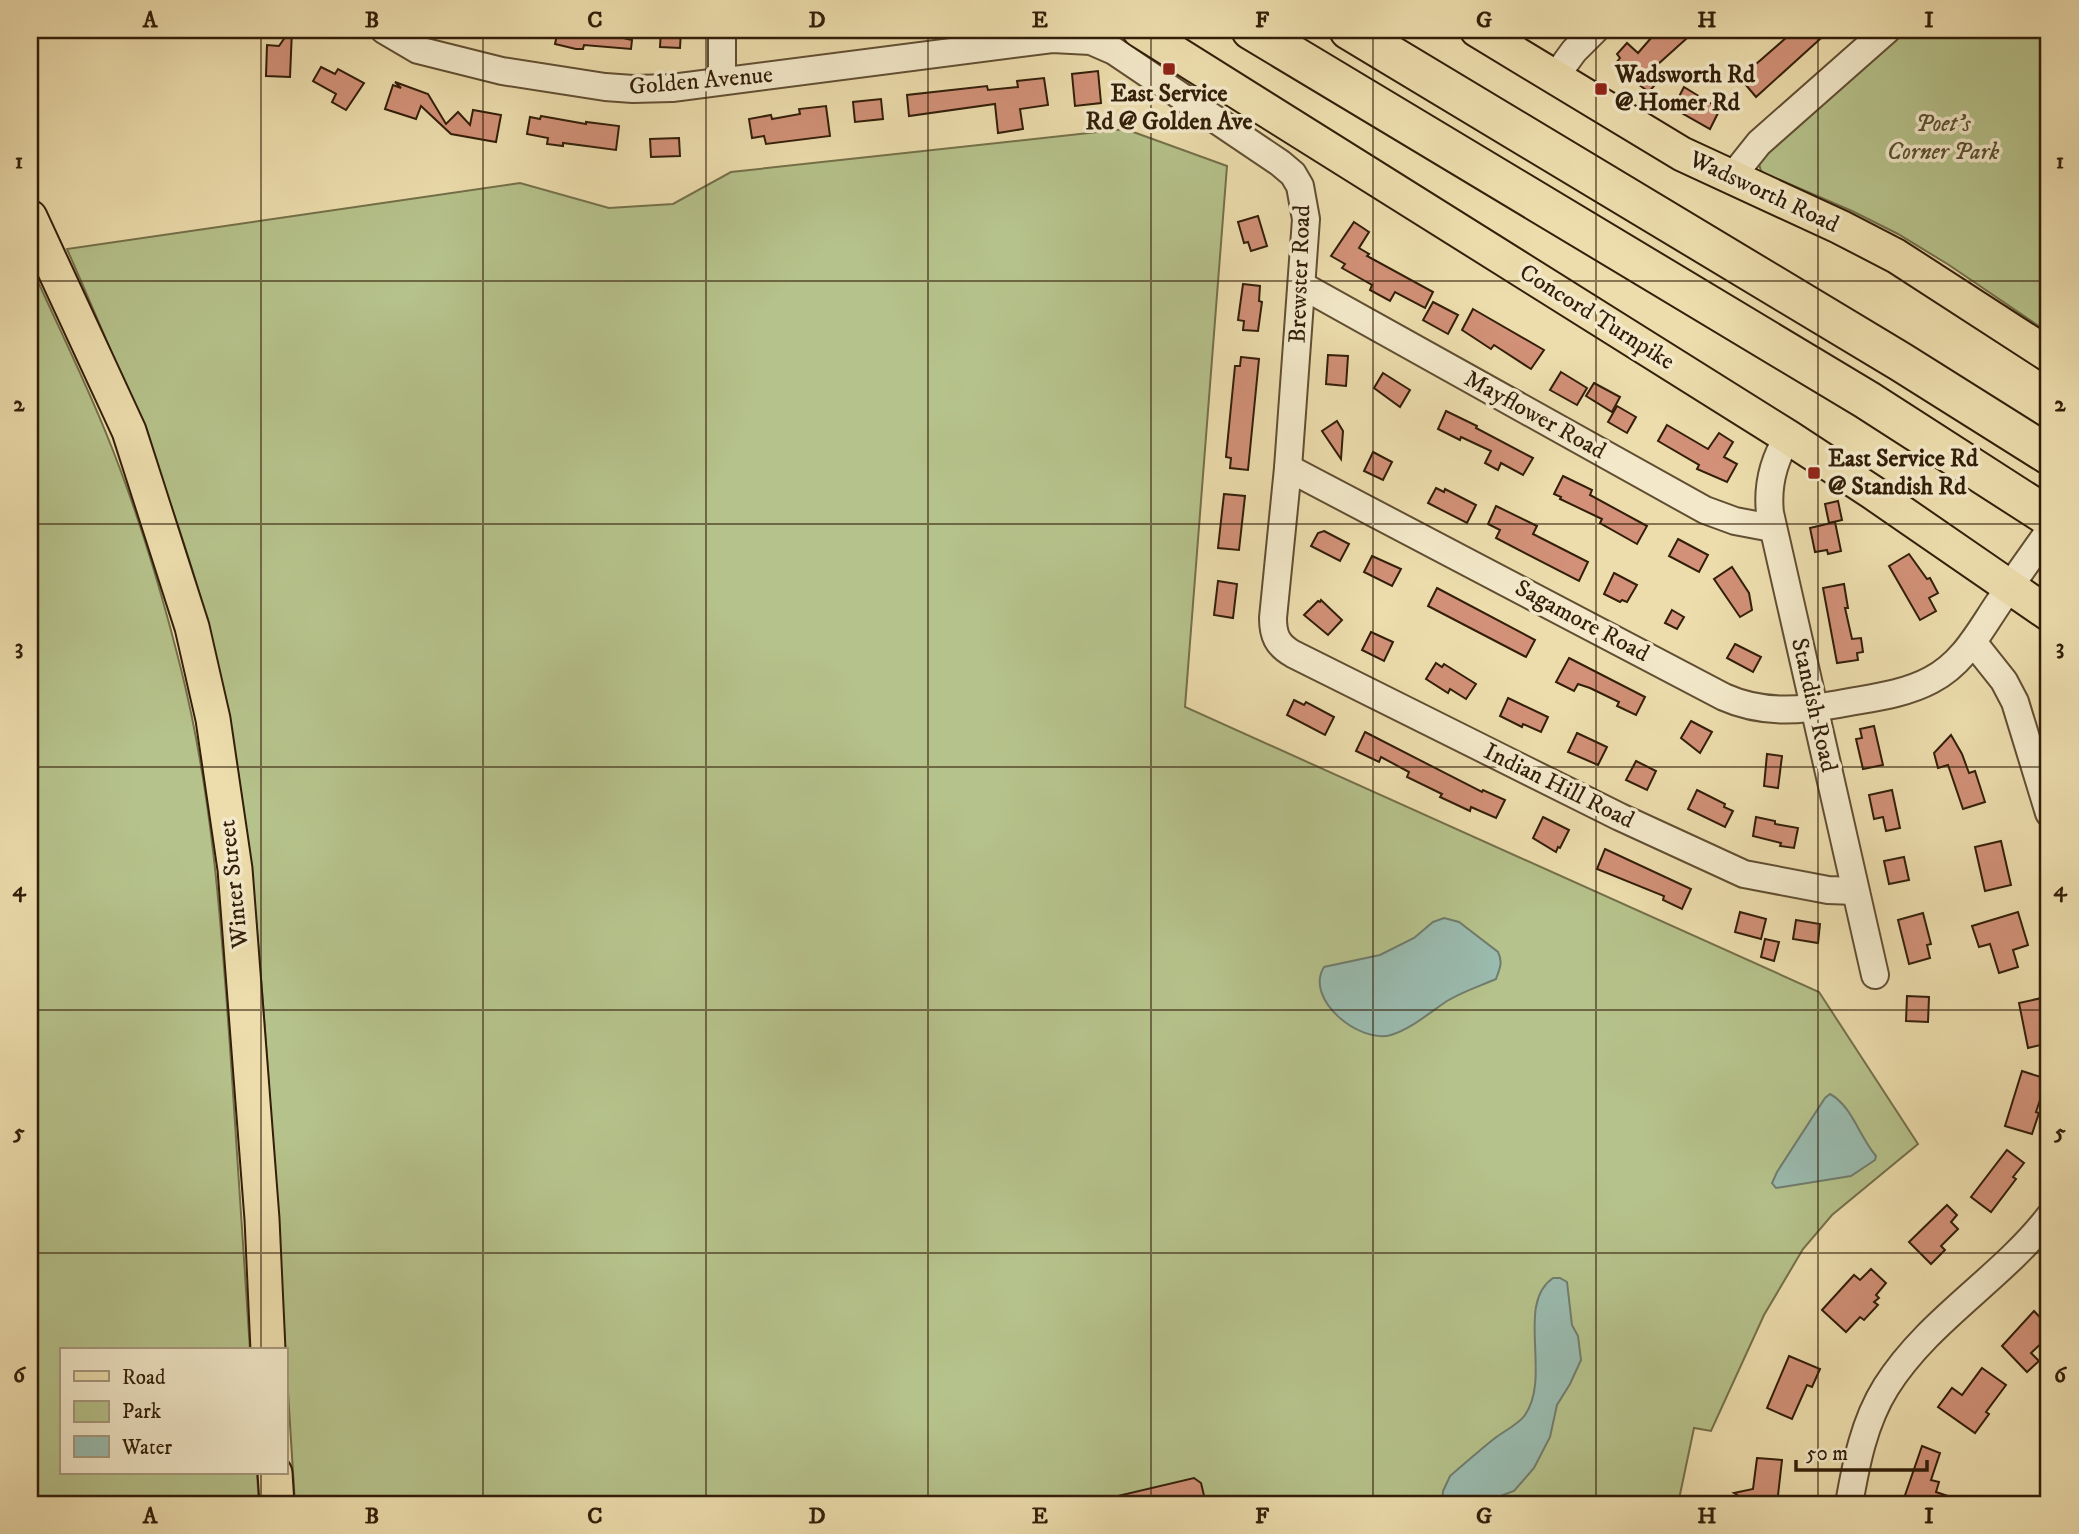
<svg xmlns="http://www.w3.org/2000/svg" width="2079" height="1534" viewBox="0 0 2079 1534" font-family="'IM FELL DW Pica',serif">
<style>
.green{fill:#b6c28b;stroke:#74704a;stroke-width:2}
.water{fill:#9abbaf;stroke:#707c6d;stroke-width:2}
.building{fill:#d29178;stroke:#321e09;stroke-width:2}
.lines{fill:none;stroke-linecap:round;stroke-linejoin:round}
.minor-casing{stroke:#614e32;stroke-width:30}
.major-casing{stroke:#321e09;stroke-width:37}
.highway-casing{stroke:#321e09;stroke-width:42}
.minor{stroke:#f3e9ca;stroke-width:26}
.major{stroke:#edddad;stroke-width:33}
.highway{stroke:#edddad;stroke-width:38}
.grid{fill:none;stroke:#321e09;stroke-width:2;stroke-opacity:0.55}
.poi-dot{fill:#8f2418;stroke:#f3e9ca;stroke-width:2.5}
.labels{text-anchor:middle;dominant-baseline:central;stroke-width:7;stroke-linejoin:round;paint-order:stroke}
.poi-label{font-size:24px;font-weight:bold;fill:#321e09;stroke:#f3e9ca;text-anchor:start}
.street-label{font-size:24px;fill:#321e09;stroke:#f3e9ca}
.park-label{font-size:24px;font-style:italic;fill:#5a4f30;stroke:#f3e9ca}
.neatline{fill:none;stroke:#321e09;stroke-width:2.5}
.grid-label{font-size:23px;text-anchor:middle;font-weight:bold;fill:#321e09}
</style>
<rect width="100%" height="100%" fill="#edddad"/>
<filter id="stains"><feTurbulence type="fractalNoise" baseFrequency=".00286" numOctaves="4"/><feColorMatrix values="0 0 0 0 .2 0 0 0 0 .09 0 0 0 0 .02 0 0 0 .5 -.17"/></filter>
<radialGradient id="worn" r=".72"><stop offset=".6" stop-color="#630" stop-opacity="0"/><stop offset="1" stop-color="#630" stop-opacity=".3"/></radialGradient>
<!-- green -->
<g class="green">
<path d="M1904,30H2049V333L1949,265L1898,234L1852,211L1766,174L1761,171L1759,164L1777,141Z"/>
<path d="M1125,129L1227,166L1185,707L1819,992L1918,1144L1832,1215L1803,1249L1764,1315L1711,1431L1694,1428L1678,1504H295C287,1371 278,1237 270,1104C259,934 247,763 201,599C166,478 117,363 67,249L520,183L609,208L673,204L731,172Z"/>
<path d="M30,264C55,320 83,376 106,433C137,509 161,589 181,669C212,793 221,920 230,1047C237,1148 244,1249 250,1350H61V1473H257L259,1504H30Z"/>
</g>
<!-- water -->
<g class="water">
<path d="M1444,918L1459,922L1498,952C1503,962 1500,968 1496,979C1480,986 1462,992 1447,1001C1429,1013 1411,1029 1391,1035C1359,1044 1304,999 1324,967L1380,955L1414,938L1433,922Z"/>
<path d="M1830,1094C1852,1106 1859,1136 1876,1156L1875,1160L1851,1176L1776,1188L1772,1183L1777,1172L1825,1098Z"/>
<path d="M1553,1278H1560L1567,1282L1572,1325L1578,1336L1581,1360L1570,1384L1557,1405L1550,1437L1534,1468L1514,1491L1479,1504H1442L1443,1491L1450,1476C1465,1463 1480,1450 1495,1438C1504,1431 1519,1424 1525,1415C1552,1376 1515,1304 1553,1278Z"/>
</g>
<!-- building -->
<g class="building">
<path d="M290,30H292L290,77L266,76L267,45L279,46Z"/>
<path d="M558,30H586L603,33V30H624L623,38L632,40L631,49L584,45L583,49H576L555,44Z"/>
<path d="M661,30H681L680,48L660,47Z"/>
<path d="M1658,30H1696L1656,66L1665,73L1649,92L1621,72L1622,69L1616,63L1620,58L1617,54L1627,43L1638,53Z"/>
<path d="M1795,30H1830L1756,97L1740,78Z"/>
<path d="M321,67L335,74L338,69L364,83L346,110L332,102L336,94L313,81Z"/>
<path d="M1098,71L1101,103L1075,106L1072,74Z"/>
<path d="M1044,78L1048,105L1020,109L1023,129L998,133L995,104L909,116L907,95L987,86L988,90L1018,87L1017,81Z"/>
<path d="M395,82L428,94L446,124L458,112L470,125L473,110L501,115L496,142L451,134L421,106L416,119L385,109L393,85L401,88Z"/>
<path d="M1684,87L1720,109L1710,129L1673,108Z"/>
<path d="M881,99L883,119L855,122L853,102Z"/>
<path d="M826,106L830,136L766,144L764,136L752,138L749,119L771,115L772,119L800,114L799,109Z"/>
<path d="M541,116L586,124V122L619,126L616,150L563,143V146L547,144L548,138L527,134L530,117L540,119Z"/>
<path d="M679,138L680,156L651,157L650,139Z"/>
<path d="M1258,216L1267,246L1251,251L1248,242L1244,243L1238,222Z"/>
<path d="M1354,222L1369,232L1359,248L1369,254L1367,256L1433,292L1425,308L1395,292L1390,301L1370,290L1372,285L1342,268L1345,264L1331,256Z"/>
<path d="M1243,284L1260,286L1259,301L1262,302L1258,331L1243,330L1244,321L1238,320Z"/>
<path d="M1433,302L1458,315L1448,334L1423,320Z"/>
<path d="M1473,309L1544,350L1531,369L1494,345L1491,349L1462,330Z"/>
<path d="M1328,355L1348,356L1346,386L1326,384Z"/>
<path d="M1241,357L1259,359L1248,470L1230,468L1231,458L1226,457L1235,366H1240Z"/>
<path d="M1561,372L1587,388L1577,405L1550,390Z"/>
<path d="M1383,373L1410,390L1400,407L1374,388Z"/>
<path d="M1594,383L1620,397L1612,412L1586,396Z"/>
<path d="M1617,406L1636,417L1627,433L1608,422Z"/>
<path d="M1446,411L1477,426L1476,428L1533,458L1523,475L1501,463L1498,470L1485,463L1491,451L1461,437L1460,440L1438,429Z"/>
<path d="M1337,421L1343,431L1341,459L1322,431Z"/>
<path d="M1667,425L1708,449L1719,433L1733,442L1724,457L1737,464L1727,482L1697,469L1699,465L1658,441Z"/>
<path d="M1373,452L1392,462L1383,480L1364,471Z"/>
<path d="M1563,476L1592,490L1590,495L1647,526L1637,544L1600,523L1602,519L1560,499L1561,497L1554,494Z"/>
<path d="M1436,488L1444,492L1445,489L1476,505L1467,523L1428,503Z"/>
<path d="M1224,494L1245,496L1239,550L1218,548Z"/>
<path d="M1838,501L1842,520L1829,523L1825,504Z"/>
<path d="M1496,506L1537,526L1533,534L1588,562L1579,581L1496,538L1500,530L1488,524Z"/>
<path d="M1835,522L1841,551L1828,554L1827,550L1815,552L1810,528Z"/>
<path d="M1324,531L1349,544L1340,561L1311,546L1318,533Z"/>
<path d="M1678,539L1708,555L1699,572L1669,556Z"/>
<path d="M1909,554L1927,579L1930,578L1938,593L1929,598L1936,611L1920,620L1889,566Z"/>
<path d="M1372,556L1401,569L1392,586L1364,572Z"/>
<path d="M1732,567L1749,593L1752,610L1740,617L1714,579Z"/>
<path d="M1614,573L1637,585L1627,602L1622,600L1620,602L1604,594Z"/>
<path d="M1218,581L1237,584L1233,618L1214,615Z"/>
<path d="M1844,584L1848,608H1845L1852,639L1861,638L1863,652L1857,653L1858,660L1837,663L1823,588Z"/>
<path d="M1437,588L1535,640L1526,657L1428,606Z"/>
<path d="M1321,600L1342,620L1328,635L1304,615L1318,601L1320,602Z"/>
<path d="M1672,610L1684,617L1677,629L1665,623Z"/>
<path d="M1371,632L1393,642L1384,661L1362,650Z"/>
<path d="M1735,644L1761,657L1753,672L1727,658Z"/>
<path d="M1569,658L1645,697L1636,715L1617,706L1619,702L1590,688L1578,684L1574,691L1556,682Z"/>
<path d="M1436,663L1442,667L1444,664L1476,684L1466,699L1450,689L1448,693L1426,679Z"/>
<path d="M1508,698L1548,717L1541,732L1523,724L1522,727L1500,716Z"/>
<path d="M1294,700L1304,705L1306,702L1334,717L1325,735L1287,715Z"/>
<path d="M1691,721L1712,732L1700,753L1681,738Z"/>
<path d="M1874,726L1883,765L1863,769L1856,739L1862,738L1860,729Z"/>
<path d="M1365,732L1482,792L1483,790L1505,800L1496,818L1471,807L1470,811L1440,797L1442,794L1407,777L1409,772L1381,757L1379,762L1356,751Z"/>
<path d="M1577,733L1607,747L1598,765L1568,752Z"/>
<path d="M1951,735L1962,754L1969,773L1975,771L1985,802L1963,809L1948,765L1938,768L1934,753Z"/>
<path d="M1767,754L1782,756L1778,788L1764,786Z"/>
<path d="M1636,761L1656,771L1647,790L1626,780Z"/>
<path d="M1697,790L1725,804L1724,807L1733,811L1725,827L1688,809Z"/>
<path d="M1892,790L1900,828L1886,831L1883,817L1874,819L1869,795Z"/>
<path d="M1543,817L1569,830L1560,848L1558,847L1556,852L1533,838Z"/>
<path d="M1756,817L1775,821V824L1798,828L1794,848L1780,846L1781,843L1753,836Z"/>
<path d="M2001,841L2011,885L1985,891L1975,847Z"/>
<path d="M1605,849L1691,889L1682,909L1663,900L1664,896L1597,869Z"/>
<path d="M1904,857L1909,880L1889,884L1884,861Z"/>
<path d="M1740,912L1766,919L1761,939L1735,932Z"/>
<path d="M2018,912L2028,945L2013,950L2018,967L1999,973L1990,944L1979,947L1972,926Z"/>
<path d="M1923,913L1931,944L1927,945L1930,958L1909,964L1898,920Z"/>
<path d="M1796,920L1820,924L1818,943L1793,939Z"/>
<path d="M1765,939L1779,942L1774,961L1761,957Z"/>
<path d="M1907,996L1929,997L1928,1022L1906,1021Z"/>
<path d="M2046,997L2049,1020L2045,1021L2049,1043L2028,1048L2019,1003Z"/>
<path d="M2022,1071L2047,1079L2036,1112L2039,1113L2032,1134L2005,1126Z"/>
<path d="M2007,1150L2024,1163L2013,1177L2016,1179L1991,1212L1971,1197Z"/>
<path d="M1947,1205L1957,1215L1951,1222L1958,1229L1941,1246L1945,1250L1931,1264L1909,1242Z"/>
<path d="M1871,1269L1886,1283L1876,1295L1879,1298L1874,1302L1878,1305L1864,1320L1860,1317L1846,1332L1822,1310L1854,1275L1860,1280Z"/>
<path d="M2034,1311L2049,1327V1336L2031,1353L2039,1361L2027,1372L2002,1346Z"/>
<path d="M1789,1356L1820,1369L1812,1387L1807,1385L1792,1419L1767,1408Z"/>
<path d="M1982,1368L2006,1385L1986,1412L1989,1414L1975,1433L1938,1407L1952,1388L1962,1395Z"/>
<path d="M1922,1446L1940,1453L1931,1480L1939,1482L1936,1492L1966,1502L1965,1504H1902Z"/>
<path d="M1757,1458L1782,1460L1777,1504H1752L1734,1493L1753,1489Z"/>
<path d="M1194,1478L1201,1483L1206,1504H1106L1105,1499Z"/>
</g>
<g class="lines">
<!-- minor casing -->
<g class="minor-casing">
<g id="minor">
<path d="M384,30L418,50L502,71L605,87L633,89L672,88L1052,39L1091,41L1114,51L1280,163L1293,174L1300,186L1306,219L1288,468L1273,618C1273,635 1277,645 1293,654L1620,817L1744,874L1828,890L1855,891"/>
<path d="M722,30V81"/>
<path d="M1555,77L1574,51L1595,30"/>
<path d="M1731,178L1759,143L1887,30"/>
<path d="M1303,286L1705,510L1735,521L1772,528"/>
<path d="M1788,437C1773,461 1767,485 1770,513L1875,975"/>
<path d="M1288,468L1724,697C1762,714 1799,711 1839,704C1870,698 1903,695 1931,680C1964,663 1980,630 2000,601C2016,577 2033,554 2049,531"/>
<path d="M1973,642L2004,681L2015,702L2049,813"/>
<path d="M1849,1504C1856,1464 1864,1422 1886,1387C1928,1320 2001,1279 2049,1217"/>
</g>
</g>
<!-- major casing -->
<g class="major-casing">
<g id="major">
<path d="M1139,30L1788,437L1872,492L2049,614"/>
<path d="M1477,30L1682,154L1840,227L1896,256L2049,355"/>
<path d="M30,217L129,431L192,627L213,719L235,869L262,1219L268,1350"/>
<path d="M275,1473L277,1504"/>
</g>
</g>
<!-- highway casing -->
<g class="highway-casing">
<g id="highway">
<path d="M1251,30L1867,400L2049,517"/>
<path d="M1349,30L1901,362L2049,455"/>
</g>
</g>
<!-- minor -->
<use href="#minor" class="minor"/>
<!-- major -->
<use href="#major" class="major"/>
<!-- highway -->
<use href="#highway" class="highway"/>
</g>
<!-- grid -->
<path class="grid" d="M261,30V1350M483,30V1504M706,30V1504M928,30V1504M1151,30V1504M1373,30V1504M1596,30V1504M1818,30V1504M30,281H2049M30,524H2049M30,767H2049M30,1010H2049M30,1253H2049M261,1473V1504"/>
<!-- markers -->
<g class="poi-dot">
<rect x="1162" y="62" width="14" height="14" rx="3.5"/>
<rect x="1594" y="82" width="14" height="14" rx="3.5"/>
<rect x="1807" y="466" width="14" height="14" rx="3.5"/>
</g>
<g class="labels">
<!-- poi labels -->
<g class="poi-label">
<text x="1615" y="75">Wadsworth Rd<tspan x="1615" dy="28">@ Homer Rd</tspan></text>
<text x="1169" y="94" text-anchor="middle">East Service<tspan x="1169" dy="28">Rd @ Golden Ave</tspan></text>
<text x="1828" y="459">East Service Rd<tspan x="1828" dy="28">@ Standish Rd</tspan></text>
</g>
<!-- street labels -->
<g class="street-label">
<text transform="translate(701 81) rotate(-5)">Golden Avenue</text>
<text transform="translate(1764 192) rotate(25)">Wadsworth Road</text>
<text transform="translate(1300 274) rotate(-88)">Brewster Road</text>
<text transform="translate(1597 317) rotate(32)">Concord Turnpike</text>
<text transform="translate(1535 415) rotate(29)">Mayflower Road</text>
<text transform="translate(1582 621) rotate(28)">Sagamore Road</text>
<text transform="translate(1814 705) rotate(77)">Standish Road</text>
<text transform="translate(1559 786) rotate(26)">Indian Hill Road</text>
<text transform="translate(234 884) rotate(-96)">Winter Street</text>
</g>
<!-- park labels -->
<g class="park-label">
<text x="1943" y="124">Poet's<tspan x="1943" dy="28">Corner Park</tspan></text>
</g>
</g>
<!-- margin -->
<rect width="2079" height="1534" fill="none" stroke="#edddad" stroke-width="77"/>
<!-- legend -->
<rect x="60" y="1348" width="228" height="126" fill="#f3e9ca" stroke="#a6987d" stroke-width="2"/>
<rect x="74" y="1371" width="35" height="10" fill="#edddad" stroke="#a6987d" stroke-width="2"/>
<text x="122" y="1384" font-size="21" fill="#321e09">Road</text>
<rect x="74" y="1401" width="35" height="21" fill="#b6c28b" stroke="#a6987d" stroke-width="2"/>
<text x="122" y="1418" font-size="21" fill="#321e09">Park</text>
<rect x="74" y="1436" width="35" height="21" fill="#9abbaf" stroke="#a6987d" stroke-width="2"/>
<text x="122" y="1454" font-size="21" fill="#321e09">Water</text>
<!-- scale -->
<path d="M1796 1460v10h131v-10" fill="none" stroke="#321e09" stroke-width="3.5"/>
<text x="1806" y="1460" font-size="21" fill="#321e09" stroke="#f3e9ca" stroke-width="5" paint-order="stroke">50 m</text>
<rect x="38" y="38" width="2002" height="1458" class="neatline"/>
<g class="grid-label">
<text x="150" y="27">A</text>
<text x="372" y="27">B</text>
<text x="595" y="27">C</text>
<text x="817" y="27">D</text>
<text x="1040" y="27">E</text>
<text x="1262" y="27">F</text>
<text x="1484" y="27">G</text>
<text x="1707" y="27">H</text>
<text x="1929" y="27">I</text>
<text x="19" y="168">1</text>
<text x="2060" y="168">1</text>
<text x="19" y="411">2</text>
<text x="2060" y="411">2</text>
<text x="19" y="654">3</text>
<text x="2060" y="654">3</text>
<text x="19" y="896">4</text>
<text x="2060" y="896">4</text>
<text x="19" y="1139">5</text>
<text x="2060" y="1139">5</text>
<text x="19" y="1382">6</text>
<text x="2060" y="1382">6</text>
<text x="150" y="1523">A</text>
<text x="372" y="1523">B</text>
<text x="595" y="1523">C</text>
<text x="817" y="1523">D</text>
<text x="1040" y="1523">E</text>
<text x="1262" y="1523">F</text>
<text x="1484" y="1523">G</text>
<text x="1707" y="1523">H</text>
<text x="1929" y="1523">I</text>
</g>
<rect width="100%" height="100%" filter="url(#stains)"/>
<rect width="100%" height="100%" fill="url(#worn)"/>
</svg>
